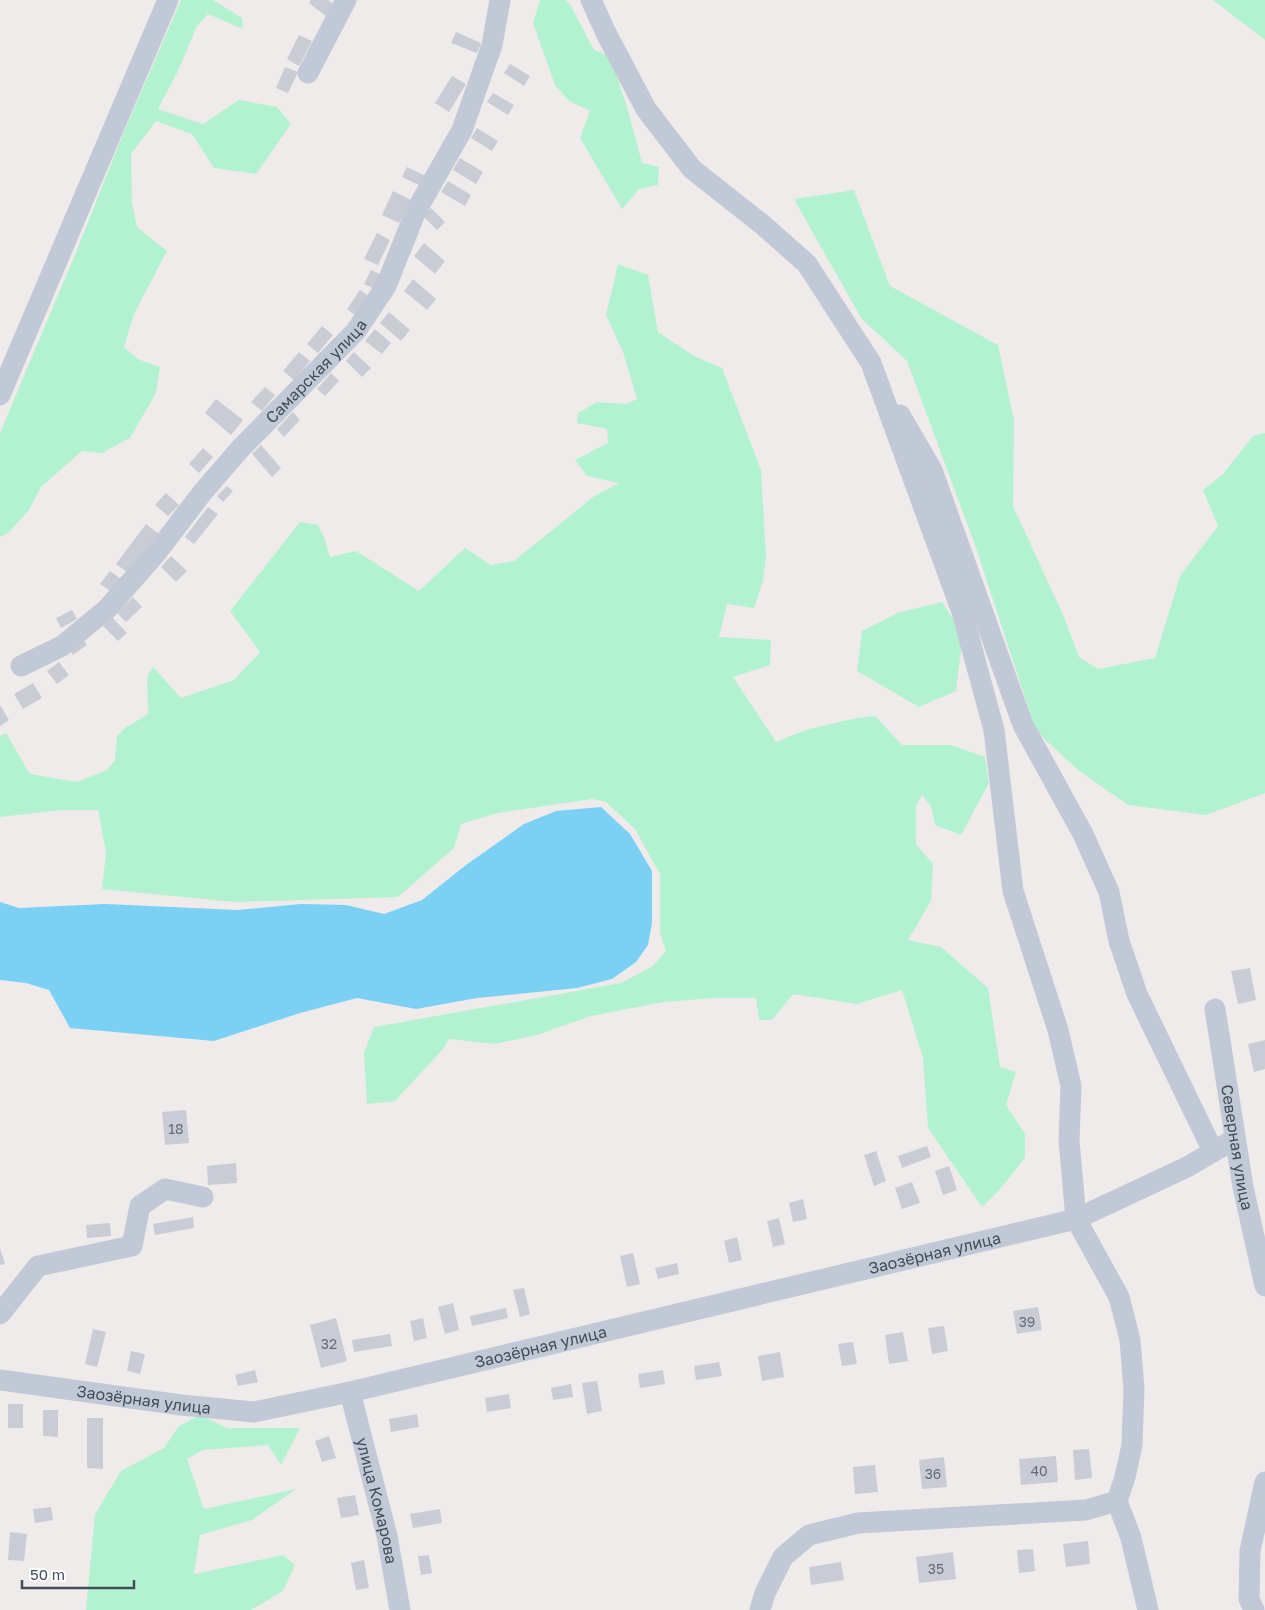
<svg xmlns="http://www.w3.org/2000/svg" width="1265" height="1610" viewBox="0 0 1265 1610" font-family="'Golos Text',sans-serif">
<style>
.green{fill:#b3f2d1}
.water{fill:#7cd0f4}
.building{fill:#c9ccd4}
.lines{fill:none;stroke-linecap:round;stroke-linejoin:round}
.minor{stroke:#c0c9d5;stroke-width:21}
.labels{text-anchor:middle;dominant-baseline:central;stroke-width:5;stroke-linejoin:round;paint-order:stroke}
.number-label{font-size:14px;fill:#646d78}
.street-label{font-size:16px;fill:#424d5a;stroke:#fff}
</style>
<rect width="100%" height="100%" fill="#efebeb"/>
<!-- green -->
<g class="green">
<path d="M181,0H213L242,18L243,29L208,14L197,26L177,73L158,109L203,124L239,100L277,107L291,124L256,174L214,168L192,134L156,121L131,154L132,203L137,227L167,251L134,314L124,347L138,359L160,367L156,393L130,438L102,453L82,451L41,487L29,510L8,533L0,537V433L77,250L123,134Z"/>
<path d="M540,0H566L571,6L594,50L610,56L628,110L642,163L659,167L658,185L639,189L622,209L580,138L590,111L569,101L555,85L533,23Z"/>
<path d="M1213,0H1265V40Z"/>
<path d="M854,190L890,286L998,345L1014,420L1013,506L1064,617L1079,657L1098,669L1155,658L1180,576L1218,526L1203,490L1222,475L1253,436L1265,433V793L1206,815L1128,805L1078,770L1036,731L975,545L907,361L861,318L794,199Z"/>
<path d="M618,264L648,275L658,332L694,356L722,368L761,470L766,557L763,581L754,608L727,604L719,637L771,640L770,665L733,677L776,742L806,730L852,719L875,716L902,745H951L985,757L989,783L961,835L935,825L931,806L922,795L916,806V844L933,864L931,901L908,940L941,947L988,988L1000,1067L1016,1072L1006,1105L1025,1134V1158L1000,1189L982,1207L928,1128L923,1058L902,990L857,1004L793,994L772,1020H759L756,998H714L664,1002L591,1016L537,1035L495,1044L449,1039L444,1048L395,1101L367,1104L364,1053L374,1027L621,983L653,966L666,951L660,933V874L635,829L606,802L592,799L498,813L461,824L454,848L398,897L234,902L102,889L106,853L98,810H61L0,817V736L6,733L30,774L77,782L107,770L115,760L117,736L125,728L148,714L147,677L153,667L181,698L234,680L260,652L230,611L300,522L318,525L324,537L330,557L356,551L419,591L465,548L491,565L514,561L593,497L619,483L587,476L575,460L608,443L607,429L577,423L578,413L597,402L626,404L637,399L623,352L606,315Z"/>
<path d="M942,602L963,635L956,691L919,707L857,671L862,631L900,612Z"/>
<path d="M200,1415L227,1428H300L281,1465L268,1445L203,1450L187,1459L204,1509L296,1489L252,1520L200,1535L194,1574L283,1555L295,1565L283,1591L251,1610H86L95,1514L121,1471L164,1448L179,1426Z"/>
</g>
<!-- water -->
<path class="water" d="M601,807L630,834L652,871V923L648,945L636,962L612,979L577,988L477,998L416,1009L357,998L300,1013L214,1041L70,1028L49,990L26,983L0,980V902L19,908L105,904L237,910L301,904L346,905L384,914L422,900L466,865L524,824L556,811Z"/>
<!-- building -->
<g class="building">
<path d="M311,0H328L335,6L327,17L309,3Z"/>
<path d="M456,32L481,43L477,53L451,43Z"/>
<path d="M299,35L312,41L299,66L287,59Z"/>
<path d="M510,64L530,76L524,86L504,73Z"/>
<path d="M285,67L298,72L288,93L276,88Z"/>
<path d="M452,76L466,84L449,112L435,103Z"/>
<path d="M493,93L514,105L508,115L487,102Z"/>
<path d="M477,128L498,141L492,151L471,138Z"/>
<path d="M460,158L483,172L476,184L453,170Z"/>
<path d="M407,167L428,177L423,187L402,177Z"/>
<path d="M448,181L471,195L465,206L441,192Z"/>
<path d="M393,191L411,200L399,223L382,215Z"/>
<path d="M431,208L445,222L437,230L423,216Z"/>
<path d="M377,233L390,240L378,265L364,259Z"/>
<path d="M424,243L445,261L435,274L414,256Z"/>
<path d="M371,270L382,275L375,289L364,284Z"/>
<path d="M413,279L436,299L427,310L404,291Z"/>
<path d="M360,290L370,297L356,316L347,309Z"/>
<path d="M389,312L410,330L401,341L380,323Z"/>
<path d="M322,326L333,335L318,353L307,344Z"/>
<path d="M375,329L391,343L382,354L365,341Z"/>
<path d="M299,352L310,361L294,380L283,371Z"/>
<path d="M354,352L371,368L362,377L346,361Z"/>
<path d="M331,373L339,381L325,396L317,389Z"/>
<path d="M265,387L275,395L262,411L251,402Z"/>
<path d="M216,399L243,420L231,435L205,413Z"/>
<path d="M293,412L300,420L284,437L277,429Z"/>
<path d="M261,445L281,468L272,477L252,454Z"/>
<path d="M203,448L213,457L199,473L189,464Z"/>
<path d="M227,486L233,491L223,502L217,496Z"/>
<path d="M166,493L179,505L168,516L155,505Z"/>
<path d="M208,507L218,514L194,544L185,537Z"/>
<path d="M146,524L159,534L130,574L116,564Z"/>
<path d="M171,556L187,571L176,582L161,567Z"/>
<path d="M110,571L121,579L112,592L100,584Z"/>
<path d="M133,597L142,607L126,622L117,613Z"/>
<path d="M72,610L77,619L61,628L56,618Z"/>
<path d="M112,617L127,633L118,641L103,626Z"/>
<path d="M83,639L87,645L73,655L68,648Z"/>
<path d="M59,662L69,675L57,684L47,671Z"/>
<path d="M33,683L42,698L23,709L14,694Z"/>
<path d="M0,705L9,720L0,726Z"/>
<path d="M1250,968L1256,1000L1238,1004L1231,971Z"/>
<path d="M1265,1040V1069L1254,1072L1248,1044Z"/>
<path d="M186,1110L189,1143L165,1145L162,1112Z"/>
<path d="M927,1146L931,1157L902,1168L898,1156Z"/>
<path d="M876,1151L886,1181L874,1186L864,1155Z"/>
<path d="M236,1163L237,1183L208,1185L207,1166Z"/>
<path d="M949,1166L957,1190L943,1195L935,1171Z"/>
<path d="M912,1182L920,1203L902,1209L895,1188Z"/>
<path d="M803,1199L807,1219L793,1222L789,1203Z"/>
<path d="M193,1217L194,1228L155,1235L153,1224Z"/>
<path d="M779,1218L785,1244L773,1247L767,1221Z"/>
<path d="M110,1223L111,1236L87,1238L86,1225Z"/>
<path d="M737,1237L742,1260L729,1263L724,1241Z"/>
<path d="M0,1248L5,1264L0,1265Z"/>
<path d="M633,1253L640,1284L627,1287L620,1256Z"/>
<path d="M677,1263L679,1274L658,1279L655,1268Z"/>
<path d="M524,1288L530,1314L520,1317L513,1290Z"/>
<path d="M453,1303L459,1330L445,1334L438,1307Z"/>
<path d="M1038,1307L1042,1330L1017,1334L1013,1311Z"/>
<path d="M506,1308L508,1318L472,1326L470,1316Z"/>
<path d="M336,1318L347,1361L321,1368L310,1325Z"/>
<path d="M423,1318L427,1338L414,1341L410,1321Z"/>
<path d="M944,1326L948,1351L932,1354L928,1328Z"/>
<path d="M93,1329L106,1332L97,1367L85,1364Z"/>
<path d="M903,1332L908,1361L889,1364L885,1335Z"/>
<path d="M390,1334L392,1346L354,1352L352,1340Z"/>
<path d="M853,1342L857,1364L842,1366L838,1344Z"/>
<path d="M131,1351L145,1354L140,1374L127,1371Z"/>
<path d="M780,1352L784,1377L762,1381L758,1356Z"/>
<path d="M719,1362L722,1376L696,1380L694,1366Z"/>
<path d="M255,1370L258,1382L238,1386L235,1375Z"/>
<path d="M663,1370L665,1384L640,1388L638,1374Z"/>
<path d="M597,1381L602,1411L587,1414L582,1383Z"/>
<path d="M571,1384L573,1397L553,1400L551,1388Z"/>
<path d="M509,1394L511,1408L487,1412L485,1398Z"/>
<rect x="8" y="1404" width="15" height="24"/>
<path d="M43,1410H58V1437L43,1436Z"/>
<path d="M417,1414L419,1427L391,1432L389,1419Z"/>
<path d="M87,1418H103V1469L87,1468Z"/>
<path d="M329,1436L336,1458L322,1462L315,1441Z"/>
<path d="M1089,1449L1092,1478L1075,1480L1073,1450Z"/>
<path d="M1056,1456L1058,1482L1021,1485L1019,1459Z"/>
<path d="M944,1457L947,1487L922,1489L919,1460Z"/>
<path d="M875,1465L878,1492L855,1494L853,1467Z"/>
<path d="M355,1495L359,1515L341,1518L337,1498Z"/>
<path d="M51,1507L53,1520L35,1523L33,1509Z"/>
<path d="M440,1509L442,1523L413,1528L410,1514Z"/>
<path d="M10,1532L27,1534L24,1561L8,1560Z"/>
<path d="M1088,1541L1090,1564L1066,1567L1063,1544Z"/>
<path d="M1033,1549L1035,1571L1019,1573L1017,1550Z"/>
<path d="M953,1552L956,1579L919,1583L916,1557Z"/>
<path d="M429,1555L432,1573L421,1575L418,1556Z"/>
<path d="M364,1560L369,1588L356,1590L351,1563Z"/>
<path d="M841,1562L844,1580L811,1585L809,1567Z"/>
</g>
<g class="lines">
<!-- minor -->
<g class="minor">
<path d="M591,0L606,33L646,109L692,169L763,225L807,264L871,363L962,612L994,730L1013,891L1058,1030L1071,1086L1069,1141L1076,1219L1119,1297L1130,1340L1134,1389L1132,1445L1125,1477L1117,1501L1086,1510L858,1523L809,1535L783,1557L765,1593L760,1610"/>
<path d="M308,73L346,0"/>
<path d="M0,395L168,0"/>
<path d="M900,415L932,470L1023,725L1083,834L1109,892L1119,941L1137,994L1213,1151"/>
<path id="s1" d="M21,666L62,646L107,609L157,552L202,493L240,449L356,331L386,286L416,211L462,130L492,45L500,0"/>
<path id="s2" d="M1215,1009L1243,1187L1265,1286"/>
<path d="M0,1314L38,1266L132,1246L140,1206L165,1189L203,1197"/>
<path id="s3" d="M0,1380L181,1405L254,1412L350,1392L1076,1219L1187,1167L1235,1139"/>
<path id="s4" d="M350,1392L387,1536L400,1610"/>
<path d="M1117,1501L1131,1538L1148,1610"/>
<path d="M1254,1610L1249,1599L1250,1551L1265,1482"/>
</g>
</g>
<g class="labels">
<!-- number labels -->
<g class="number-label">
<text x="176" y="1128">18</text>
<text x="1027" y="1321">39</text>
<text x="329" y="1343">32</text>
<text x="1039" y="1470">40</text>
<text x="933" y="1473">36</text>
<text x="936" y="1568">35</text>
</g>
<!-- street labels -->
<g class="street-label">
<text stroke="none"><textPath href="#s1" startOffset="421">Самарская улица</textPath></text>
<text stroke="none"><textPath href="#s2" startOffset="140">Северная улица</textPath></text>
<text stroke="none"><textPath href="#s3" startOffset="955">Заозёрная улица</textPath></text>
<text stroke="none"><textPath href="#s3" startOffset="550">Заозёрная улица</textPath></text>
<text stroke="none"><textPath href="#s3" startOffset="145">Заозёрная улица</textPath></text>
<text stroke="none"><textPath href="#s4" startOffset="112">улица Комарова</textPath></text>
</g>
</g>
<!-- scale -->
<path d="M22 1580v8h112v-8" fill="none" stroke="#424d5a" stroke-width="2.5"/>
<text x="30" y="1580" font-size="15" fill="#424d5a" stroke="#ffffff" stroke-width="4" paint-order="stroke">50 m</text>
</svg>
